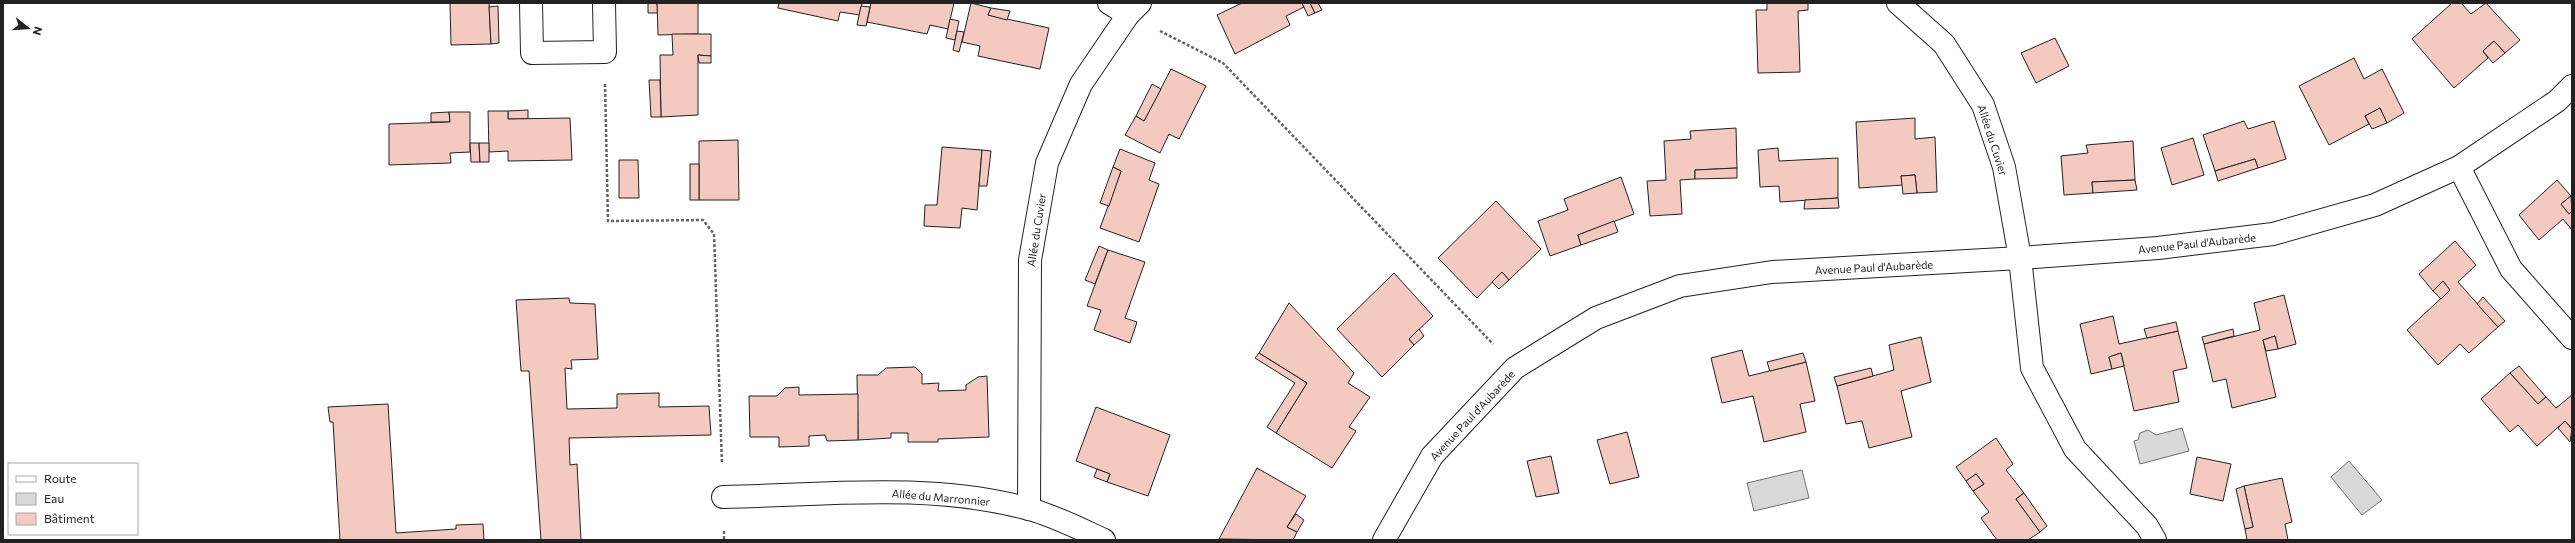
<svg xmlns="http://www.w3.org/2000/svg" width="2575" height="543" viewBox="0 0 2575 543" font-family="Commissioner,sans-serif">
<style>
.water{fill:#d9d9d9;stroke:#6f6f6f}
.building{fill:#f3c9c0;stroke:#222}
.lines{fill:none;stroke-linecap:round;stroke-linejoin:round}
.street-casing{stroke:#222;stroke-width:24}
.path{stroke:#646464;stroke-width:2.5;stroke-dasharray:3 2;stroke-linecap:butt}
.street{stroke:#fff;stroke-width:22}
.labels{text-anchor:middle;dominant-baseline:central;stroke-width:3;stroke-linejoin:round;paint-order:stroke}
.street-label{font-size:11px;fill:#222;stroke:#fff}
</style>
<rect width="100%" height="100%" fill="#fff"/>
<!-- water -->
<g class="water">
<path d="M2182,428L2189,451L2140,464L2134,441L2138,440L2140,433L2148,430L2156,435Z"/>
<path d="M2349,461L2382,500L2362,515L2331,477Z"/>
<path d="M1802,470L1809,498L1754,511L1747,483Z"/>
</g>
<!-- building -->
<g class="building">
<path d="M450,3H489L491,44L451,45Z"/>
<path d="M648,3H657L658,13H648Z"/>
<path d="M657,3H698V34L658,35Z"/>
<path d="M779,3H862L860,15L840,12L838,21L778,8Z"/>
<path d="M871,3H954L948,29L930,25L927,34L867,22Z"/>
<path d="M971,3L991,8L988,15L1049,28L1040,69L978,56L980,46L962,42Z"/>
<path d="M1242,3H1302L1304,7L1286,16L1290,25L1235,54L1217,15Z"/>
<path d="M1302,3H1310L1315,13L1308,16Z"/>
<path d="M1310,3H1318L1322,10L1315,13Z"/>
<path d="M1767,3H1808V10L1798,11L1800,72L1758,73L1756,10H1767Z"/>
<path d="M2452,3H2461L2471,14L2486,3L2520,40L2505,53L2494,41L2483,51L2488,58L2454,88L2412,39Z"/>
<path d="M498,6L499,43L491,44L489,7Z"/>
<path d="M861,6L870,7L866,26L857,25Z"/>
<path d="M991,8L1010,11L1007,20L988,15Z"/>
<path d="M950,19L959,21L955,40L946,38Z"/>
<path d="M957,31L964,32L959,52L953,50Z"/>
<path d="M672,34H711V56L698,55V115L661,117L660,55H673Z"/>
<path d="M2055,38L2069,66L2036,83L2021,53Z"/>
<path d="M2494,41L2505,53L2493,63L2483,51Z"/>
<path d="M698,55L711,56V63H699Z"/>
<path d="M2354,58L2364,79L2382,69L2404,113L2387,123L2380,108L2365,116L2369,124L2329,145L2299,86Z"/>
<path d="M1171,69L1206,86L1179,139L1169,134L1160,153L1125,135L1136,116L1144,121Z"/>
<path d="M649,80H660L661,117H651Z"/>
<path d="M1152,84L1161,89L1144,121L1136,116Z"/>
<path d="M2380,108L2387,123L2372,129L2365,116Z"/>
<path d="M528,110V119H508V111Z"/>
<path d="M488,111H508V119L570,118L572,160L508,161V151L489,152Z"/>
<path d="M449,112L450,122H431V113Z"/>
<path d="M449,112H470V152L450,153L451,163L389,165V124L450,122Z"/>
<path d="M1915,118V139L1935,137L1937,192L1917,193L1915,175L1901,176L1903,185L1859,188L1856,122Z"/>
<path d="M2244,121L2248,129L2274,121L2286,159L2258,168L2255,159L2215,171L2203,135Z"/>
<path d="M1736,128L1737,168L1695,170V179L1680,180L1682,214L1650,216L1647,181L1666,180L1664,141L1691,139L1690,131Z"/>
<path d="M2193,138L2204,175L2172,185L2161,148Z"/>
<path d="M738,140L739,200H699V141Z"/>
<path d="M2133,141L2135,180L2092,182L2093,193L2064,195L2061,156L2088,153L2086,145Z"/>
<path d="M470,143H479L480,162H471Z"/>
<path d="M479,143H489V162H480Z"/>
<path d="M942,147L982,150L977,210L962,208L960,228L924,226L925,205H937Z"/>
<path d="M1778,148L1779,161L1838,158V198L1780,202L1779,186L1760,187L1758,150Z"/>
<path d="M1120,149L1155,163L1149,180L1159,184L1139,242L1100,228L1121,171L1113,167Z"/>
<path d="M982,150L991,151L987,186H979Z"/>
<path d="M2255,159L2258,168L2218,181L2215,171Z"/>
<path d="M619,160H638L639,198H619Z"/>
<rect x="690" y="164" width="9" height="36"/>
<path d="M1113,167L1121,171L1109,206L1100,203Z"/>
<path d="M1737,168V178L1695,179V170Z"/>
<path d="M1915,175L1917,193L1903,194L1901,176Z"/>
<path d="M1621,177L1634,214L1578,235L1581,245L1550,256L1538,221L1568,210L1564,199Z"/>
<path d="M2135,180L2137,190L2093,193L2092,182Z"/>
<path d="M2557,180L2571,196L2561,204L2569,214L2572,211V230L2563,219L2539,240L2519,215Z"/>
<path d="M2571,196L2572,211L2569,214L2561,204Z"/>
<path d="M1838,198L1839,208L1804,209L1805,200Z"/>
<path d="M1496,201L1541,249L1509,280L1502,272L1477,298L1438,258Z"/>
<path d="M1614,221L1618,232L1581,245L1578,235Z"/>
<path d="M2455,241L2476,265L2458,282L2498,327L2469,353L2460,344L2438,365L2407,330L2450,290L2443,281L2433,291L2419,274Z"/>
<path d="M1099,246L1108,250L1095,284L1085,280Z"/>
<path d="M1108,250L1145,262L1125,318L1137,322L1130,343L1094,330L1101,310L1087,306Z"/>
<path d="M1502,272L1509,280L1499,289L1492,282Z"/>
<path d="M1394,273L1433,316L1409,339L1414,345L1382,377L1337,329Z"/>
<path d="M2443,281L2450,290L2441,299L2433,291Z"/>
<path d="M2284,295L2296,344L2278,349L2275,336L2263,340L2276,397L2232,408L2226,379L2213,382L2204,344L2260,330L2254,303Z"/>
<path d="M2483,297L2505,321L2498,327L2477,304Z"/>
<path d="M569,298L570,303L595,304L598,359L571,360L572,369L565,368L567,409L617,408V394L659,393V407L709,406L711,435L569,438L570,465L577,464L581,540H541L529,371H521L516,300Z"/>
<path d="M1289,303L1354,373L1348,383L1370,397L1349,427L1356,431L1332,468L1276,433L1307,383L1259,353Z"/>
<path d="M2113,316L2119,344L2178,331L2187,368L2173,371L2179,402L2134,411L2121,353L2109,357L2112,369L2091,374L2080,324Z"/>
<path d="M2176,322L2178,331L2147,338L2144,329Z"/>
<path d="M1419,329L1424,336L1414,345L1409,339Z"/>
<path d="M2233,329L2234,336L2204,344L2202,337Z"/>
<path d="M2275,336L2278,349L2266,351L2263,340Z"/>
<path d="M1921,337L1931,382L1901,391L1912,437L1869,448L1862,421L1846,424L1837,386L1894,370L1889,345Z"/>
<path d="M1742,350L1749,376L1806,362L1815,401L1800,404L1806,432L1764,442L1753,396L1722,403L1711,358Z"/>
<path d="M1259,353L1307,383L1276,433L1267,427L1295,383L1255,358Z"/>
<path d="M1803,353L1806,362L1770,371L1767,362Z"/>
<path d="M2121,353L2124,366L2112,369L2109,357Z"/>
<path d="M2519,366L2546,397L2538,404L2510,373Z"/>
<path d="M915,367L922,374V384L939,383L938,391L966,390V385L978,377L987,376L989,437L938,439V442H908V433H891V438L858,440L857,375H878L886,368Z"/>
<path d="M1871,368L1873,376L1837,386L1834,377Z"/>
<path d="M2510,373L2538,404L2546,397L2556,408L2572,395V429L2565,421L2537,446L2518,425L2510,432L2481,399Z"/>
<path d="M799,387V395L858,394V440L827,441L825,435L809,436V446L779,447V437H750L749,396H777L785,388Z"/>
<path d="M388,404L396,533L456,529V525L483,524L484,540H340L333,422H330L328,407Z"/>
<path d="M1096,407L1170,435L1148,496L1107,482L1110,474L1076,461Z"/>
<path d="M2565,421L2572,429L2570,442L2558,428Z"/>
<path d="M1627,432L1639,477L1610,484L1597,440Z"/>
<path d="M1996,438L2013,464L2006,470L2024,493L2016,499L2040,532L2028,540H1997L1981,518L1989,512L1973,491L1984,484L1976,474L1966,481L1956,467Z"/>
<path d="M1551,456L1559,493L1536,497L1527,461Z"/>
<path d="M2197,457L2231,464L2223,501L2190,494Z"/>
<path d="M1257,468L1306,496L1287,527L1297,532L1293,540L1219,539Z"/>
<path d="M1097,469L1110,474L1107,482L1094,477Z"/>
<path d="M1976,474L1984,484L1973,491L1966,481Z"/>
<path d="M2282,478L2292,522L2285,524L2288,540H2247L2245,529L2253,527L2244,486Z"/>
<path d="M2244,486L2253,527L2245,529L2236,489Z"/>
<path d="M2024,493L2047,526L2040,532L2016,499Z"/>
<path d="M1296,514L1304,520L1297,532L1287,527Z"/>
</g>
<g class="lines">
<!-- street casing -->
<g class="street-casing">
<g id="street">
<path d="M531,3L532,53L605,52L604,3"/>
<path d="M1109,3L1128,15"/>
<path d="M1898,3L1944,44L1983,105L2004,167L2020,258L2032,368L2075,449L2147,526L2155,540"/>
<path d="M2459,167L2511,269L2572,338"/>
<path d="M723,497C824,495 930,482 1029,509C1055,516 1080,529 1104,540"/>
<path d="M1029,509L1030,260L1047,163L1081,84L1128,15L1140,3"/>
<path d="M1384,540L1432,456L1515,368L1596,318L1680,286L1772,272L2020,258L2158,248L2273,234L2375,205L2459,167L2557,101L2572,86"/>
</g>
</g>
<!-- path -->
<g class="path">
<path d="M1160,31L1223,63L1493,344"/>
<path d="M605,84L608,221L703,220L714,234L722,464"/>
<path d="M724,531V540"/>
</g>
<!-- street -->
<use href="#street" class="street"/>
</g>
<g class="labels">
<!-- street labels -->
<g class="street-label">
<text transform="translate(1993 140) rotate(72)">Allée du Cuvier</text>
<text transform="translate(1036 230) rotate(-81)">Allée du Cuvier</text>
<text transform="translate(2197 243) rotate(-6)">Avenue Paul d'Aubarède</text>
<text transform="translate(1874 267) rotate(-3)">Avenue Paul d'Aubarède</text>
<text transform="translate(1472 415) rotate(-47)">Avenue Paul d'Aubarède</text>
<text transform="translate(941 497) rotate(5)">Allée du Marronnier</text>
</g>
</g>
<!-- border -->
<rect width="2575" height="543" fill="none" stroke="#222222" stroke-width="8"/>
<!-- legend -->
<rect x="8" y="463" width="130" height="72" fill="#ffffff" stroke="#a7a7a7"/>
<rect x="16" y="476" width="20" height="6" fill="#ffffff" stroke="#a7a7a7"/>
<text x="44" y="483" font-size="12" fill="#222222">Route</text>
<rect x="16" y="493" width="20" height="12" fill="#d9d9d9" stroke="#a7a7a7"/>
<text x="44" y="503" font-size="12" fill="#222222">Eau</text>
<rect x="16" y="513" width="20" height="12" fill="#f3c9c0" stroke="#a7a7a7"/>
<text x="44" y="523" font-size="12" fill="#222222">Bâtiment</text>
<!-- north arrow -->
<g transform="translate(28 28) rotate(107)" stroke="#ffffff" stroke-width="3" paint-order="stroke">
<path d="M0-3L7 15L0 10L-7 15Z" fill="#222222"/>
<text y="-6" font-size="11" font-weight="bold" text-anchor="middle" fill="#222222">N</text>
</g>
</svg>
